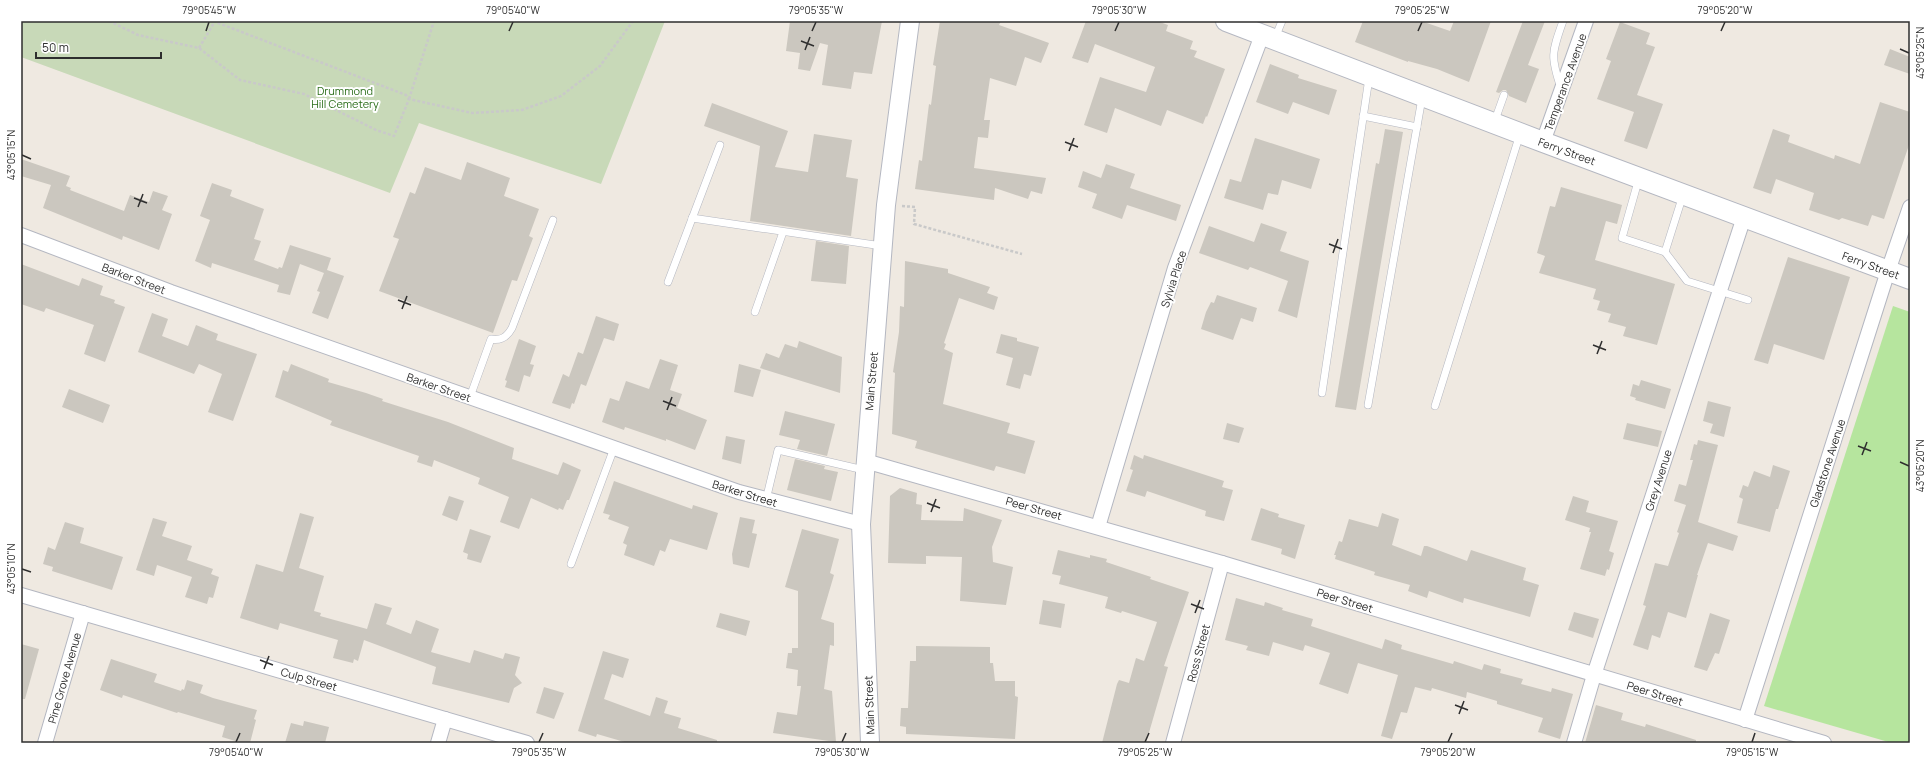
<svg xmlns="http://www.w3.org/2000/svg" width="1931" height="764" viewBox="0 0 1931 764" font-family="Manrope,sans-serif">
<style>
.green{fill:#b6e59e}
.cemetery{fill:#c8d9b8}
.building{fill:#cbc7bf}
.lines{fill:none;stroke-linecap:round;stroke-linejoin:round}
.service-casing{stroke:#b4b7c1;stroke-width:8}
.minor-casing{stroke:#b4b7c1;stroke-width:16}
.tertiary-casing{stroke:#b4b7c1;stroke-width:20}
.secondary-casing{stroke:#b4b7c1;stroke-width:22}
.path{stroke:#c9c9c9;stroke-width:2.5;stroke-dasharray:3 2;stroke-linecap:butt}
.service{stroke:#fff;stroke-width:7}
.minor{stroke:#fff;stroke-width:14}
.tertiary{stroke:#fff;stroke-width:18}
.secondary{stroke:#fff;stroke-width:20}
.ticks{fill:none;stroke:#2e2e2e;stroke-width:1.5}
.labels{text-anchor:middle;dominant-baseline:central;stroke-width:4;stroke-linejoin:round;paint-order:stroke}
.street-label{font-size:11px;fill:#2e2e2e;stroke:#fff}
.park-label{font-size:11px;fill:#2c6e1b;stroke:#fff}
.neatline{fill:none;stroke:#2e2e2e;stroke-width:1.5}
.ticks-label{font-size:10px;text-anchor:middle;fill:#2e2e2e}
</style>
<rect width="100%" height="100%" fill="#efe9e1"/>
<!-- green -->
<path class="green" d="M1893,306L1910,312V743H1892L1764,706Z"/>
<!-- cemetery -->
<path class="cemetery" d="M21,21H665L601,184L419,123L390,193L21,57Z"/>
<!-- building -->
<g class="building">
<path d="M790,21H882L872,74L854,72L851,89L822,85L828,45L820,43L810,71L798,69L800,53L786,51Z"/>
<path d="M940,21H1001L999,25L1049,43L1041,63L1025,57L1016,86L990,78L984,120H990L988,138L978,137L974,168L1046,178L1042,194L1031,191L1028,199L995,188L994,200L915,189L919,160L922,161L929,104L931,105L936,66L933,65Z"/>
<path d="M1086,21H1157L1168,25L1166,31L1193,41L1190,49L1197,51L1194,57L1225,69L1207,117L1206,116L1203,124L1167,110L1161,126L1115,108L1107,133L1084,125L1100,77L1146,92L1155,67L1095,44L1088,63L1072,58Z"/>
<path d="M1363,21H1421L1450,31L1454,21H1491L1469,82L1437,69L1408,61V62L1355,42Z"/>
<path d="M1523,21H1545L1528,65L1539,69L1526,103L1509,96L1506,90H1503L1499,93L1496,92Z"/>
<path d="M1620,22L1650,33L1646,44L1655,47L1637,95L1663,104L1647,149L1624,141L1634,112L1597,99L1611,61L1606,59Z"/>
<path d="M1890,49L1910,57V74L1884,65Z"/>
<path d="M1270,64L1299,75L1298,78L1337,90L1329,115L1293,102L1288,114L1256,102Z"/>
<path d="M1880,102L1910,112V142L1884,219L1872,215L1868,226L1842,218L1839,220L1809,210L1814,193L1776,179L1771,194L1753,188L1773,129L1790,135L1788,142L1834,159L1835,155L1860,164Z"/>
<path d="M712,103L788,131L775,167L808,172L814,134L852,140L846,177L858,179L851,236L750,221L760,146L704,126Z"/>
<path d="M1385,129L1403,132L1356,410L1335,407L1376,163L1379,164Z"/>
<path d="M1255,138L1320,159L1311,189L1282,180L1278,195L1268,193L1263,210L1224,198L1230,179L1241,182Z"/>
<path d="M21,159L70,176L66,186L71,188L70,190L124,211L130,195L149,202L153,191L168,196L162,210L172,214L159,250L123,236L122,240L43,208L51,185L21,176Z"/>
<path d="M467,162L510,178L504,196L539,209L529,236L533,238L517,281L512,280L493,333L379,291L399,239L393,237L410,192L415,194L425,167L461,180Z"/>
<path d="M1106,164L1135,174L1130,188L1181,205L1176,221L1127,205L1122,219L1092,208L1097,194L1078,187L1083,171L1101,178Z"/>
<path d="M212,183L232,190L230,196L264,209L254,239L261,241L254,260L278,269L279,267L282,268L290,245L331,258L327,270L344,276L328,319L312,313L320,292L317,291L324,273L300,264L290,295L277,292L279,285L212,263L211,268L195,261L210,220L200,216Z"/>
<path d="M1561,187L1622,205L1617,224L1606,221L1595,260L1675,284L1657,345L1623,336L1626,327L1608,322L1611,314L1597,310L1600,301L1593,299L1596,289L1539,273L1545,256L1537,253L1550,206L1555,207Z"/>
<path d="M1261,223L1287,232L1280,251L1309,261L1297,318L1278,311L1288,281L1250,267L1248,270L1199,253L1209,226L1254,242Z"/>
<path d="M816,241L849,246L846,284L811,281Z"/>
<path d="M1788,257L1850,277L1824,360L1774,344L1768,364L1754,360Z"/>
<path d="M905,261L948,269V273L990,287L987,293L998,297L994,310L959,298L944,343L946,344L944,349L953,353L943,404L1010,423L1007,433L1035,441L1025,474L996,466L994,471L915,448L917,441L892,434L895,373L893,372L899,332L900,306L904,307Z"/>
<path d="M21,264L79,286L82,278L103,286L100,295L115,300L114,303L125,307L105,362L84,354L94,325L46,308L44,312L21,304Z"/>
<path d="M1217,295L1257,308L1253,322L1241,318L1233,340L1201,329L1206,312L1211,302L1214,303Z"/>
<path d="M152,313L168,319L162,336L188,346L196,325L218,334L216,340L257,354L233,421L208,412L222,374L199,364L194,374L138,352Z"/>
<path d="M596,316L619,324L614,341L604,338L586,386L581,384L574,404L572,403L570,409L552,403L563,374L569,377L578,352L583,354Z"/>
<path d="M1001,334L1017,338V341L1039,347L1031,376L1024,374L1020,389L1006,385L1013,358L996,353Z"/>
<path d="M519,339L536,346L530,364L534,365L530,377L524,375L519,392L505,387L507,381L505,380Z"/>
<path d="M799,341L842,357L840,393L760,368L766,353L779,358L785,344L797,348Z"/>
<path d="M660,359L678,365L670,390L682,394L677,408L707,420L695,450L666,439V441L625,427L624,430L602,422L610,398L619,401L626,381L649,389Z"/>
<path d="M291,364L329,379L328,382L366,393L383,399L382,401L448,422L514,448L512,459L558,475L563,462L581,470L569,500H567L563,510L559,508L558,510L531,498L519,529L500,522L509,497L478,484L480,478L434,460L432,467L417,462L419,456L330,425L332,421L275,397L283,370L288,372Z"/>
<path d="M739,364L761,370L753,397L734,392Z"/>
<path d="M1641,380L1671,389L1665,409L1635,400L1636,398L1630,396L1633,384L1639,386Z"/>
<path d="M69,389L110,405L103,423L62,407Z"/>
<path d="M1708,401L1731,407L1724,437L1710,433L1713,424L1703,421Z"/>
<path d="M785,411L835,424L827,456L797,449L800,440L779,435Z"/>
<path d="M1227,423L1244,428L1239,443L1223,439Z"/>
<path d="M1627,423L1662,431L1658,447L1623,439Z"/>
<path d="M726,436L745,440L741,464L722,459Z"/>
<path d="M1698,440L1718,445L1698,522L1738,536L1733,551L1708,543L1697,575H1698L1686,618L1668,612L1660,638L1652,635L1648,650L1633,645L1646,606L1643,605L1655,563L1668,566L1679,533L1677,532L1686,505L1674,501L1679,484L1686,486L1693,460H1690L1694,444L1697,445Z"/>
<path d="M1134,455L1143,459L1144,455L1224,481L1222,487L1233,490L1224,521L1205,516L1206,511L1147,491L1145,497L1126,491L1133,470L1130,469Z"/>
<path d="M795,459L825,466L824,469L838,472L831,501L787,490Z"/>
<path d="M1773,465L1790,471L1778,509H1776L1770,532L1737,523L1743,499L1739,497L1743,485L1748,487L1754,471L1770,477Z"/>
<path d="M614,481L692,509L693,505L718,513L707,550L670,539L665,552L660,550L654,566L624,555L627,545L623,543L629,527L608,519L610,515L603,513Z"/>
<path d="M900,488L917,493L916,504L922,505L921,520L963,521L964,508L1002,520L992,547L993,562L1013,567L1006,605L960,601L962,557L926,556V564L888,563L890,496Z"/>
<path d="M449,496L464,501L457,521L442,515Z"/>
<path d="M1573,496L1589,501L1586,512L1618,521L1609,551L1614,553L1609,570L1607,569L1605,576L1580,569L1591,532H1589L1590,528L1565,520Z"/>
<path d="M1261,508L1279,514L1278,517L1305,525L1295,559L1281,554L1282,549L1251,540Z"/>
<path d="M300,513L314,517L299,568L324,576L314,611L321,613L320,616L367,629L375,603L392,608L386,624L411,634L416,620L439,629L431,652L470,663L474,650L503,659L505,653L520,657L515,675L522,683L514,688L509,703L432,684L436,667L364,640L358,661L354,659L353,663L333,658L338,640L280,623L278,630L240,618L256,564L283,572Z"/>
<path d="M1382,513L1399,519L1392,545L1421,556L1424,546H1427L1467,561L1471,550L1526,568L1523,580L1539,585L1530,617L1464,598L1463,603L1429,591L1427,598L1408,591L1410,585L1374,575L1375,572L1335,559L1336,555H1334L1339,541L1342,542L1349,519L1378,527Z"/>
<path d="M740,517L755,520L752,533L757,534L749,568L733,564L732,554Z"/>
<path d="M153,518L167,522L162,536L192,546L187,560L213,569L211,574L219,577L213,598L209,597L207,604L185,597L192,577L157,565L154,576L136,570Z"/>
<path d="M65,522L84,528L80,543L123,557L112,590L52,571L53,567L43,564L48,547L55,550Z"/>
<path d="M470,529L491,536L481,563L467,559L468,554L463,552Z"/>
<path d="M802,529L839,539L830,573L834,575L821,619L834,623V646L830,645L824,689L832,691L836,742L773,733L777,712L797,715L801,686H797L798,670L786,668L788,653H792V648H798V591L785,587Z"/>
<path d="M1058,550L1090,558V555L1107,559L1106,562L1151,577L1150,579L1189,592L1164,666L1168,667L1146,743H1102L1117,684L1119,680L1129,683L1136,658L1144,661L1157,622L1122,611L1121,613L1105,608L1108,597L1059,584L1061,576L1052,574Z"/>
<path d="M1236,598L1264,606L1265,602L1283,608L1282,610L1313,619L1311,626L1382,649L1385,639L1402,645L1401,649L1453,664L1454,661L1482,670L1484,664L1501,669L1500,673L1523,679L1521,684L1551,692L1552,688L1573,694L1560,739L1538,732L1543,718L1497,704V701L1467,692L1466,698L1432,688L1431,691L1415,687L1407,713L1401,712L1392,739L1381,736L1398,675L1358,663L1348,694L1319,684L1330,653L1305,645L1303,651L1273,642L1269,656L1246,650L1248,646L1225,640Z"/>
<path d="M1043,600L1065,604L1061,628L1039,624Z"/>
<path d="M1574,612L1599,619L1593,638L1568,630Z"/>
<path d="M720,613L750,621L746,636L716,627Z"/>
<path d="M1710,613L1730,620L1719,654L1715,653L1707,671L1694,667Z"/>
<path d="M21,644L39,649L25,699H21Z"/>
<path d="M916,646L990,647V663H993L995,681H1015V696L1018,697L1015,739L906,734V727L900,726L901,708H908L910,661H916Z"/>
<path d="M603,651L629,659L623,678L612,674L604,699L650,716L656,697L668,701L664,713L681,718L678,728L717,740V743H628L597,734L596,737L578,731Z"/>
<path d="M111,659L157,674L154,682L181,691L182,689L184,690L187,680L203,685L200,693L213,698L257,710L254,719L256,720L250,743H242L222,737L225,726L178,712L177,713L123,695L122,698L100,690Z"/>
<path d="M544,687L564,693L554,719L536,713Z"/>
<path d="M1596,705L1623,713L1621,720L1645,727L1646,724L1696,740V743H1585Z"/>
<path d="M304,721L329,727L325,743H285L291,723L303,726Z"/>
</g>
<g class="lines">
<!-- service casing -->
<g class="service-casing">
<g id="service">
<path d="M1275,38L1282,21"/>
<path d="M1561,88C1550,56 1552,52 1563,21"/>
<path d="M1363,116L1417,127"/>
<path d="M1494,123L1504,95"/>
<path d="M1639,178L1622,238L1665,252L1683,195"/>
<path d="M692,218L882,246"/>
<path d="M1665,252L1687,281L1748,300"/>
<path d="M668,282L720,145"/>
<path d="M755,312L783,232"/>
<path d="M1322,393L1369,78"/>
<path d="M470,397L491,339C501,341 507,337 512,328L553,220"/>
<path d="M1368,405L1422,98"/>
<path d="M1435,406L1520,134"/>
<path d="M766,500L778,450L864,470"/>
<path d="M571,564L614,448"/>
</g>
</g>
<!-- minor casing -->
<g class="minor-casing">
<g id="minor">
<path d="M1543,142L1586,21"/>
<path d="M21,235L171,292L739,492L861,524"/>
<path d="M865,461L1222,563L1824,743"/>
<path d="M1098,527L1175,268L1262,35"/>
<path d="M21,595L527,743"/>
<path d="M1745,720L1888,271L1910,207"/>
<path d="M45,743L83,613"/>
<path d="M438,743L445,719"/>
<path d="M1173,743L1222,563"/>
<path d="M1574,743L1594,675L1744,217"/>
</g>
</g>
<!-- tertiary casing -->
<g class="tertiary-casing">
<path id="tertiary" d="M870,743L861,524L886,205L910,21"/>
</g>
<!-- secondary casing -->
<g class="secondary-casing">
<path id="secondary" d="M1226,21L1543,142L1910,279"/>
</g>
<!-- path -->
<g class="path">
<path d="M109,21L138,35L199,48L240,80L304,94L376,130L394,136L409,99L472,113L522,110L561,96L600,66L633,21"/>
<path d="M213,21L406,95L409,99"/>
<path d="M199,48L215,21"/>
<path d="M409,99L434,21"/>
<path d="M902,206L915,207L914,224L1022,254"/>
</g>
<!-- service -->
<use href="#service" class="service"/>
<!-- minor -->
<use href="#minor" class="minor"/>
<!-- tertiary -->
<use href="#tertiary" class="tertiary"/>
<!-- secondary -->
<use href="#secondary" class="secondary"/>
</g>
<!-- ticks -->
<path class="ticks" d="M206,31L209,22M509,31L513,22M812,31L816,22M1115,31L1119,22M1418,31L1422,22M1721,31L1725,22M801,41L814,46M1900,49L1909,53M805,50L810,37M1065,142L1078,147M1069,151L1074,138M22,155L31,159M134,198L147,203M138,207L143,194M1329,244L1342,249M1333,253L1338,239M398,300L411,305M402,309L407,296M1593,345L1606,350M1597,354L1602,341M663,401L676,406M667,410L672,397M1858,446L1871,451M1862,455L1867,442M1900,462L1909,466M927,503L940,508M931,512L936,499M22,569L31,572M1191,604L1204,609M1195,613L1200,600M260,660L273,665M264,669L269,656M1455,705L1468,710M1459,714L1464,701M236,742L240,733M539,742L543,733M842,742L846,733M1145,742L1149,733M1448,742L1452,733M1752,742L1755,733"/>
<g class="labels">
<!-- street labels -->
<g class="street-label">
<text transform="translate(1565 82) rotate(-70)">Temperance Avenue</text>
<text transform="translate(1567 151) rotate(20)">Ferry Street</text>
<text transform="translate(1871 265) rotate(20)">Ferry Street</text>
<text transform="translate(134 278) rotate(21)">Barker Street</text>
<text transform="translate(1173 279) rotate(-72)">Sylvia Place</text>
<text transform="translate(871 381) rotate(-85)">Main Street</text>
<text transform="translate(439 387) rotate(19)">Barker Street</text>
<text transform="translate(1827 463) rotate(-72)">Gladstone Avenue</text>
<text transform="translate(1658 480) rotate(-72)">Grey Avenue</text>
<text transform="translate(745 493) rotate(17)">Barker Street</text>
<text transform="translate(1034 508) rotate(16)">Peer Street</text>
<text transform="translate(1345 600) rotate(17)">Peer Street</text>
<text transform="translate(1198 653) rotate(-75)">Ross Street</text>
<text transform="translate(64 678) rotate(-74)">Pine Grove Avenue</text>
<text transform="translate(309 679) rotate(16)">Culp Street</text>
<text transform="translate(1655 693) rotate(17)">Peer Street</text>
<text transform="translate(869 705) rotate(-92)">Main Street</text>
</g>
<!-- park labels -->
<g class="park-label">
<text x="345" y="90">Drummond<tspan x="345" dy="13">Hill Cemetery</tspan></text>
</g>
</g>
<!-- border -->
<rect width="1931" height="764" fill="none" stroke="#ffffff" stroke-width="44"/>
<!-- scale -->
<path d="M36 52v6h125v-6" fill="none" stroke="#2e2e2e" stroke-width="2"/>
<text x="42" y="52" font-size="12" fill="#2e2e2e" stroke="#ffffff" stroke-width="3" paint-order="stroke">50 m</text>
<rect x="22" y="22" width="1887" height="720" class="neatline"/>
<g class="ticks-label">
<text x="209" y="14">79°05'45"W</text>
<text x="513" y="14">79°05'40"W</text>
<text x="816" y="14">79°05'35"W</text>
<text x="1119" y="14">79°05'30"W</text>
<text x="1422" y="14">79°05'25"W</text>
<text x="1725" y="14">79°05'20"W</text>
<text transform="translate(1920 53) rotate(-90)" y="4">43°05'25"N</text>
<text transform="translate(11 155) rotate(-90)" y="4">43°05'15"N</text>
<text transform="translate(1920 466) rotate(-90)" y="4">43°05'20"N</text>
<text transform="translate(11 569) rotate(-90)" y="4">43°05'10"N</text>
<text x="236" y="756">79°05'40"W</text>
<text x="539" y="756">79°05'35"W</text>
<text x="842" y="756">79°05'30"W</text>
<text x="1145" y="756">79°05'25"W</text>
<text x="1448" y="756">79°05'20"W</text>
<text x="1752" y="756">79°05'15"W</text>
</g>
</svg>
